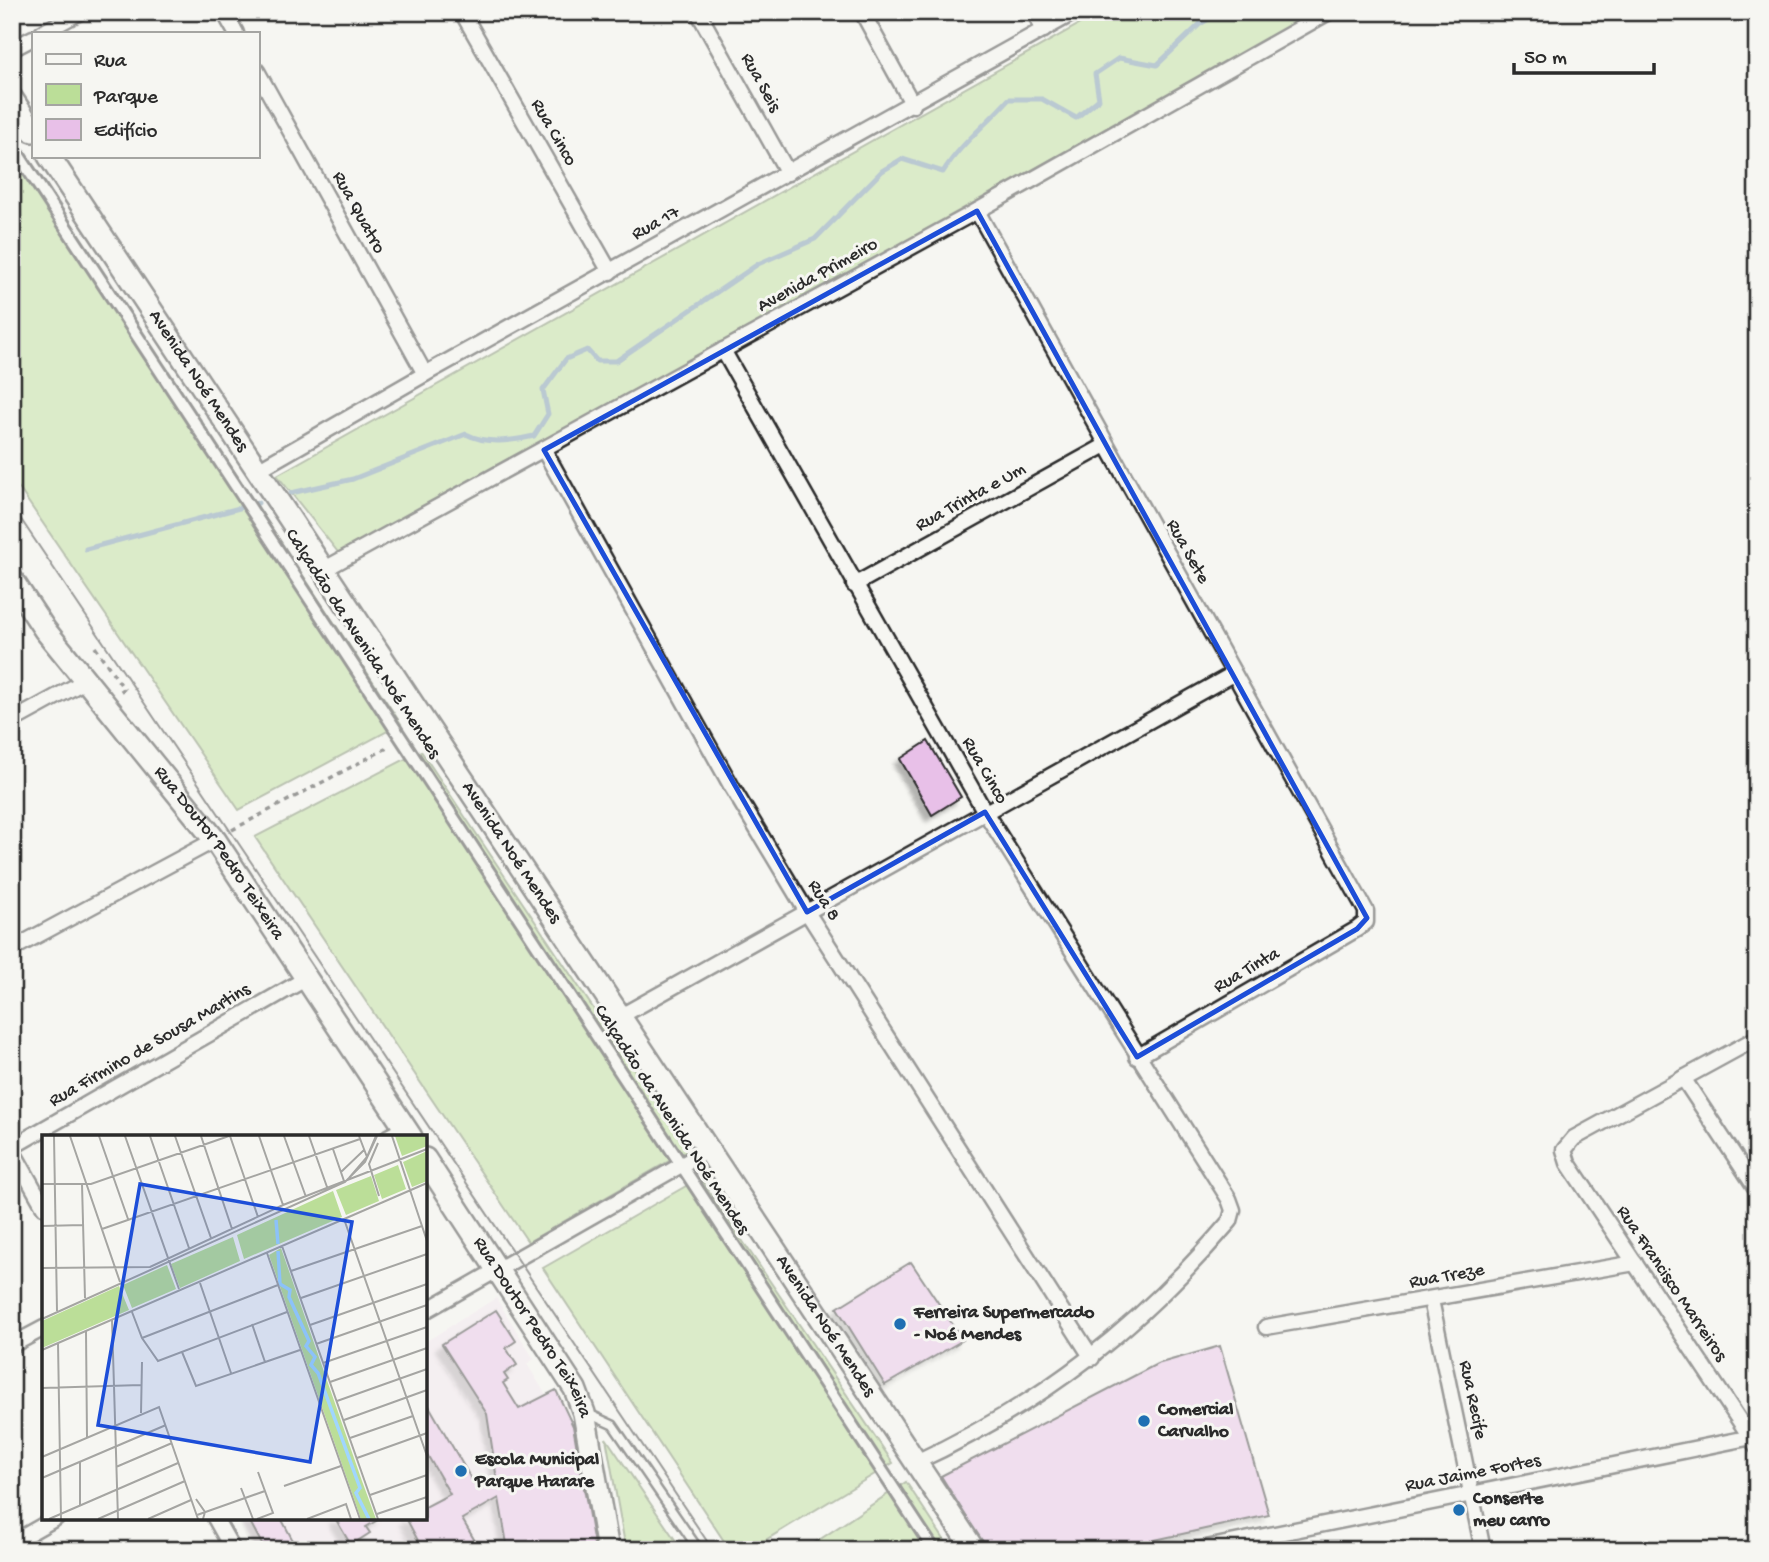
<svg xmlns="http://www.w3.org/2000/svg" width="1769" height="1562" viewBox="0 0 1769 1562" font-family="'Gochi Hand',sans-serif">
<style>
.built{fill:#f2e6ef}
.green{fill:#bbde98;stroke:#738462;stroke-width:2}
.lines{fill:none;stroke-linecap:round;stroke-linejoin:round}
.stream{stroke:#7192aa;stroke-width:5}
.building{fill:#e8c0e8;stroke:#2b2b2b;stroke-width:2;filter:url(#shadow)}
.service-casing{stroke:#2b2b2b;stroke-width:12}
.pedestrian-casing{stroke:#2b2b2b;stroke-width:16}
.minor-casing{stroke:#2b2b2b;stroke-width:19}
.secondary-casing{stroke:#2b2b2b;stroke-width:26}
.path{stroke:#2b2b2b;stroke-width:3.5;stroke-dasharray:5 5;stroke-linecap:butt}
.service{stroke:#f6f6f2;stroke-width:7}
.pedestrian{stroke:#f6f6f2;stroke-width:10}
.minor{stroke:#f6f6f2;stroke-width:14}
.secondary{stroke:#f6f6f2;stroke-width:21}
.tram{stroke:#2b2b2b;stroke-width:2}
.marked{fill:none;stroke:#1d4ed8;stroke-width:5;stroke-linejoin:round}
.poi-dot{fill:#1f6fb2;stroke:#f6f6f2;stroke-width:2.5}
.labels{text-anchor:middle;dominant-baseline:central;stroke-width:6;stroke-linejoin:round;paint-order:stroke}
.street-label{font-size:19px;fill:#2b2b2b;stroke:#f6f6f2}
.poi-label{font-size:19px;font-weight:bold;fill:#2b2b2b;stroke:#f6f6f2;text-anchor:start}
.inset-river{fill:none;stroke:#a0d6ff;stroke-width:3.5}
.inset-road{fill:none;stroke:#a5a5a2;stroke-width:2}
.view{fill:#1d4ed8;fill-opacity:0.15;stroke:#1d4ed8;stroke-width:3.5}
.inset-edge{fill:none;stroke:#2b2b2b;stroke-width:3.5}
</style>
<defs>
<filter id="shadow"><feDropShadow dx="-6" dy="6" stdDeviation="2" flood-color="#0004"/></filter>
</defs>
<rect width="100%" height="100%" fill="#f6f6f2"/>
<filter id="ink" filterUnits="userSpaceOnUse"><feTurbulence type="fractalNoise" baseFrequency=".0143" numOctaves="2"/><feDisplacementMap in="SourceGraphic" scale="14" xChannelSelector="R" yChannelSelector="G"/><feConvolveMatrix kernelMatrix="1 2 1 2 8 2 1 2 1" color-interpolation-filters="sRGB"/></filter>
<g filter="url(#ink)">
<!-- built -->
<path class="built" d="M496,1298L534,1359L527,1364L546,1395L489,1424L508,1550H256L238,1518H425V1342Z"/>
<!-- green -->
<g class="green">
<path d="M1101,12H1315L341,556L277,475Z"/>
<path d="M12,135L401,724L239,810L12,478Z"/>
<path d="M421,751L688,1150L528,1242L255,837Z"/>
<path d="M700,1178L893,1463L749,1550H730L543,1268Z"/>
<path d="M606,1438L682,1550H626Z"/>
<path d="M906,1482L951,1550H804Z"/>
</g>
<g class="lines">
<!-- stream -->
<g class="stream">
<path d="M291,493L353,479L466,434C487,445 512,441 534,436L548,414L543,390L566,359L587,350L597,361H616L758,264L815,239L882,171L902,159L943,172C960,144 987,124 1009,99H1042L1076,118L1099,99L1095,74L1119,58L1157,65L1200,24L1220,12"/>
<path d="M86,549L258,503"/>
</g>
</g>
<!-- building -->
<g class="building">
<path d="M928,741L961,797L932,815L900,759Z"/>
<path d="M911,1262L963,1340L885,1385L837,1308Z"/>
<path d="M496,1310L516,1341L506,1348L517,1365L504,1374L508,1380L503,1383L519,1409L556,1390L573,1426L595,1550H508L499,1498L462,1519L475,1541L460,1550H423L406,1518H425V1507L450,1494L425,1451V1399L474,1484L497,1480L487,1414L442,1344Z"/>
<path d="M1220,1346L1269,1515L1109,1550H987L941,1476L1157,1364Z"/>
<path d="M248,1518H281L298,1550H265Z"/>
<path d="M335,1518H381L366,1527L370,1533L351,1545Z"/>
</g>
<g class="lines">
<!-- service casing -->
<g class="service-casing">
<path id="service" d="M589,1414L613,1425L699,1550"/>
</g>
<!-- pedestrian casing -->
<g class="pedestrian-casing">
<path id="pedestrian" d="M12,145L934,1550"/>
</g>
<!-- minor casing -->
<g class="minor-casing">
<g id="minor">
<path d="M224,12L236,33"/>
<path d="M462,12L610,272"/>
<path d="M698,12L788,173"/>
<path d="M862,12L913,105"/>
<path d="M1034,12L1044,30"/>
<path d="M42,33L80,12"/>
<path d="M12,49L33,38"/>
<path d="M257,71L425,374"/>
<path d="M977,211L1366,911V922L1357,929L1137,1057"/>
<path d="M723,350L985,812L1229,1199L1233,1210L1230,1221C1138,1329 1043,1403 914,1463"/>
<path d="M544,450L733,789L807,912L1092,1358"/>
<path d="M256,471L425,374L1075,12"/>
<path d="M323,570L977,211L1329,12"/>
<path d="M854,585L1106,445"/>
<path d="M12,721L85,681"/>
<path d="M12,949L215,840"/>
<path d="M619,1017L1233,674"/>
<path d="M1757,1038L1574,1138L1564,1150L1568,1163L1757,1447"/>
<path d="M1683,1078L1757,1190"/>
<path d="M388,1137L405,1128"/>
<path d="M12,1147L307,978"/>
<path d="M12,1150L44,1207"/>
<path d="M1431,1300L1483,1550"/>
<path d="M425,1311L706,1151"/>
<path d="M1266,1327L1635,1263"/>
<path d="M12,1345L44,1328"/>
<path d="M215,1518L233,1550"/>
<path d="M12,1543L56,1518"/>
<path d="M1196,1550L1757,1436"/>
</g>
</g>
<!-- secondary casing -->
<g class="secondary-casing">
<g id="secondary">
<path d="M12,99L33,131"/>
<path id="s1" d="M49,156L974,1550"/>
<path id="s2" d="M12,580L45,630L215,840L411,1137"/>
<path id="s3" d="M425,1159L575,1389L584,1413L608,1550"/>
</g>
</g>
<!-- path -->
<g class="path">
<path d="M95,647L124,689L118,693"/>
<path d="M232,830L389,747"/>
</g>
<!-- service -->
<use href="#service" class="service"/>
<!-- pedestrian -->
<use href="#pedestrian" class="pedestrian"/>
<!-- minor -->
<use href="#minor" class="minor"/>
<!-- secondary -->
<use href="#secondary" class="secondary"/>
<!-- tram -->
<path class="tram" d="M12,506L713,1550"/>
</g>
</g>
<!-- marked area -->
<path d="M0 0H1769V1562H0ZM977,211L1367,918L1357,929L1137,1057L985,812L807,912L544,450Z" fill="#f6f6f2" fill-opacity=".55" fill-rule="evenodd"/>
<path class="marked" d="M977,211L1367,918L1357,929L1137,1057L985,812L807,912L544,450Z"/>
<!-- markers -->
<g class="poi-dot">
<circle cx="900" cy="1324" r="7"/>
<circle cx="1144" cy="1421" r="7"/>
<circle cx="461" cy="1471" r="7"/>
<circle cx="1459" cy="1510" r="7"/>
</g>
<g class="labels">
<!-- street labels -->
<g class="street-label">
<text transform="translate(760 83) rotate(61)">Rua Seis</text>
<text transform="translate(553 133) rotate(60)">Rua Cinco</text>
<text transform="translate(358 213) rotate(61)">Rua Quatro</text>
<text transform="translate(656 224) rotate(-29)">Rua 17</text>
<text transform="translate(818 276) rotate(-29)">Avenida Primeiro</text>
<text stroke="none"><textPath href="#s1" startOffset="270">Avenida Noé Mendes</textPath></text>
<text transform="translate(971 498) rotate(-29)">Rua Trinta e Um</text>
<text transform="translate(1187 552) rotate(61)">Rua Sete</text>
<text transform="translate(362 644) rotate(57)">Calçadão da Avenida Noé Mendes</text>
<text transform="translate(984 771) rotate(60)">Rua Cinco</text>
<text stroke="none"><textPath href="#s1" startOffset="836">Avenida Noé Mendes</textPath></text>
<text stroke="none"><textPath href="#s2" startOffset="343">Rua Doutor Pedro Teixeira</textPath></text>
<text transform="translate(823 901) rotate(58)">Rua 8</text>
<text transform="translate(1247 971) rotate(-30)">Rua Tinta</text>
<text transform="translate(150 1046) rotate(-30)">Rua Firmino de Sousa Martins</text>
<text transform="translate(671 1120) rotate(57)">Calçadão da Avenida Noé Mendes</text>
<text transform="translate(1447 1277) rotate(-10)">Rua Treze</text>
<text transform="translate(1671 1284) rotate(56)">Rua Francisco Marreiros</text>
<text stroke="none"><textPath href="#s3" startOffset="200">Rua Doutor Pedro Teixeira</textPath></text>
<text stroke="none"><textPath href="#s1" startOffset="1404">Avenida Noé Mendes</textPath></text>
<text transform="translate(1472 1400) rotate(78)">Rua Recife</text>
<text transform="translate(1473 1474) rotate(-11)">Rua Jaime Fortes</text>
</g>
<!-- poi labels -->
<g class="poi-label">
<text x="914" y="1313">Ferreira Supermercado<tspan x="914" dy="22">- Noé Mendes</tspan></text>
<text x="1158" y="1410">Comercial<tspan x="1158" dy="22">Carvalho</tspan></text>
<text x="475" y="1460">Escola Municipal<tspan x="475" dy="22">Parque Itarare</tspan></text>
<text x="1473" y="1499">Conserte<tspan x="1473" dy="22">meu carro</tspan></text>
</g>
</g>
<!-- overview -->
<g transform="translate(42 1135)">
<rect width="385" height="385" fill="#f6f6f2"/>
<path d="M353,1H385V11L360,21ZM385,16V46L370,52L361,27ZM356,30L364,54L340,64L332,40ZM329,41L337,66L304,80L294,55ZM291,56L300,82L202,124L195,100ZM191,102L198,126L138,153L129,129ZM239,113L320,346L334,384H319L227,120ZM125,130L134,154L90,173L81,150ZM77,151L87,175L0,213V186Z" fill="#bbde98"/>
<path class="inset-river" d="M234,85L236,109M236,116L238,149L248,155L247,162L267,206L264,211L273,222L269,230L276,238L318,353L314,358L327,384"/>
<path class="inset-road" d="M12,1L15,176M28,1L78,147M57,1L86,84M83,1L137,154M108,1L147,113M133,1L169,103M159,1L190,94M188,1L216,82M217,1L241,70M242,1L264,62M267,1L285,52M317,1L325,22M350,1L385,106M336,8L327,29L337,61M291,14L302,46M299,37L322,15M307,43L325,22L334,1M0,49H49L187,1M40,49L43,163M302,84L385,321M0,91L41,90M60,94L318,4M240,111L336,384M225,118L318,384M0,133L108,132L241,70L385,14M249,136L380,91M158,148L189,238M259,163L385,119M90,177L100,203L116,226L245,177M0,184L303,47L323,27L335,1M70,185L76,384M210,189L223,227M268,190L385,149M44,196L45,302M100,203L236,150M16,208L19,384M274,209L385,170M0,215L385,48M140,217L154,251L258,215M281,228L385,192M288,247L385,213M0,253L99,250M295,266L385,234M99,278L100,227M302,285L385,255M308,303L371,281M0,322L117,272L156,384M315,323L385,298M38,327V370M74,332L130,308M0,343L124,290M242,351L299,331M199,353L211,384M328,360L385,340M154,364L163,377L161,384M335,379L385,362M155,380L223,356M7,384L136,328M56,384L143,346M106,384L149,365M215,384L231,378L216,337M265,384L304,369L309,384"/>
<path class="view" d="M98,49L310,87L268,327L56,290Z"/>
<rect width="385" height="385" class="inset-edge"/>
</g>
<!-- margin -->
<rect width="1769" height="1562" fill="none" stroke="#f6f6f2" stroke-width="42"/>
<rect x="21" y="21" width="1727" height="1520" fill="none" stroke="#2b2b2b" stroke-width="2.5" filter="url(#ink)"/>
<!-- legend -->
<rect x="32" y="32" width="228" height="126" fill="#f6f6f2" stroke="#a5a5a2" stroke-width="2"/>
<rect x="46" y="54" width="35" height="10" fill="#f6f6f2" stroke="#a5a5a2" stroke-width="2"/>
<text x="94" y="66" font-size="21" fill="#2b2b2b">Rua</text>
<rect x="46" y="84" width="35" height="21" fill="#bbde98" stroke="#a5a5a2" stroke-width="2"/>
<text x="94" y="102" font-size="21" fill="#2b2b2b">Parque</text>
<rect x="46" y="119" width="35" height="21" fill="#e8c0e8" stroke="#a5a5a2" stroke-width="2"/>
<text x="94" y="136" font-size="21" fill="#2b2b2b">Edifício</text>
<!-- scale -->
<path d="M1514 63v10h140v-10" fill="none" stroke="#2b2b2b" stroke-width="3.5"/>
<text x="1524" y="63" font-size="21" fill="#2b2b2b" stroke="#f6f6f2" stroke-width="5" paint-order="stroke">50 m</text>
</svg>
